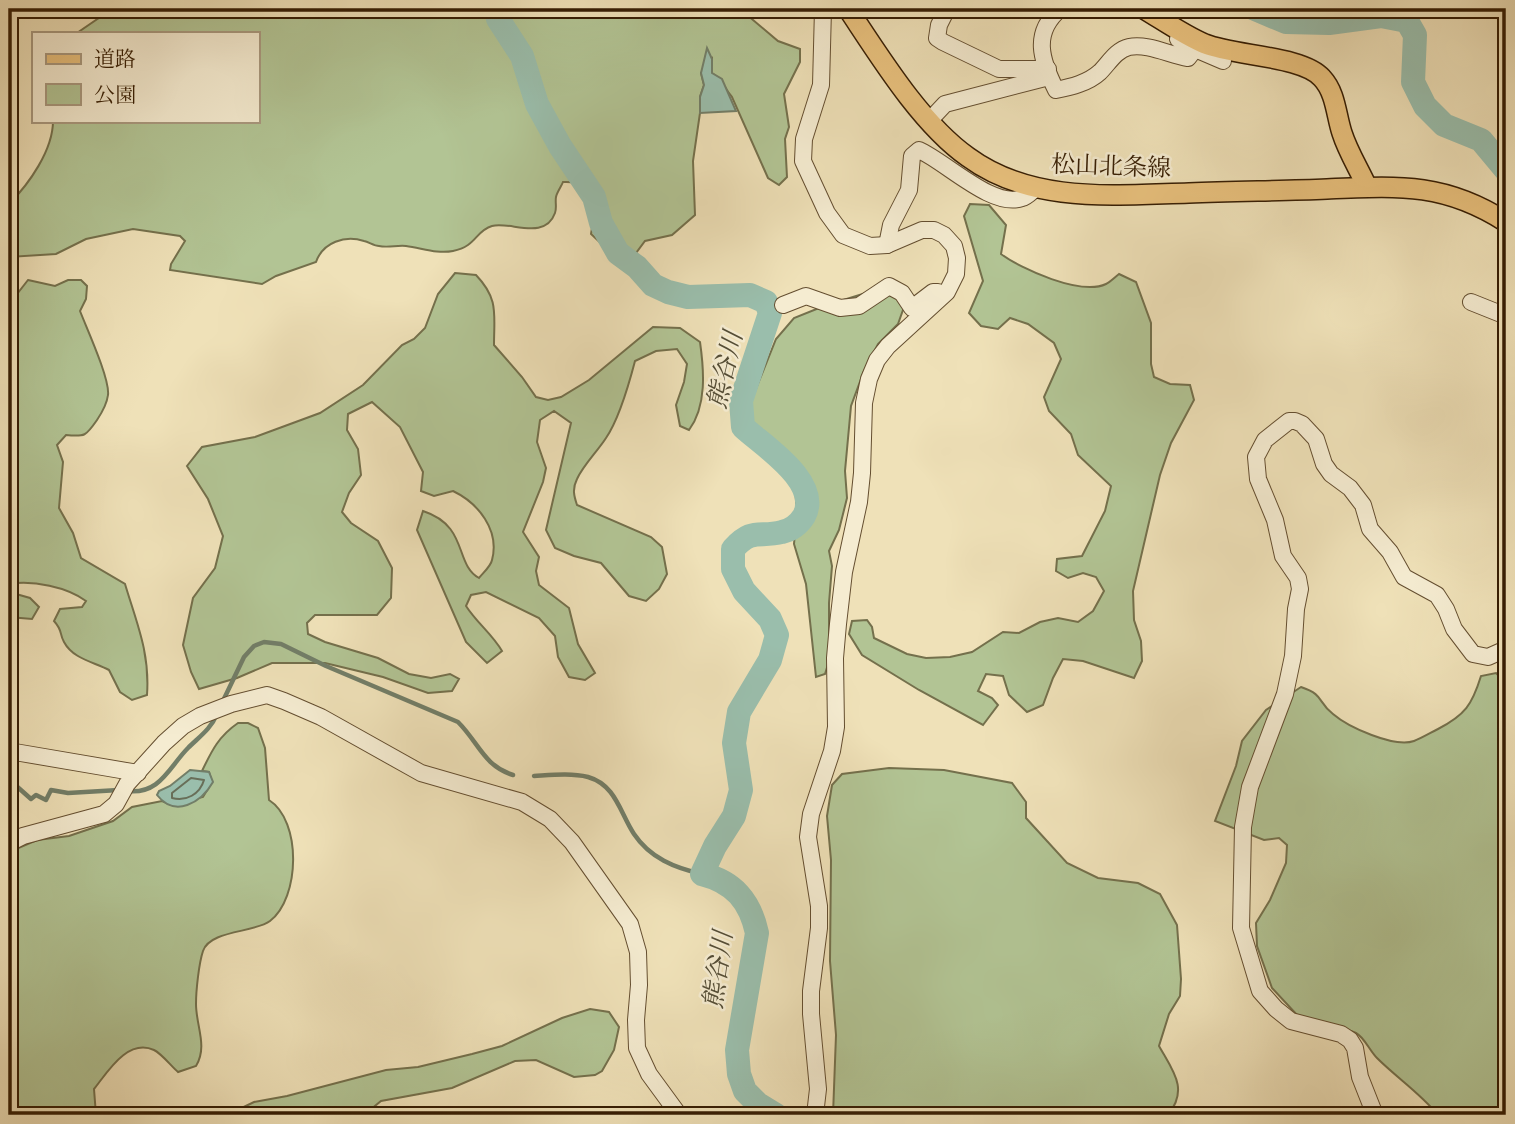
<svg xmlns="http://www.w3.org/2000/svg" width="1515" height="1124" viewBox="0 0 1515 1124" font-family="Alegreya,'Noto Serif JP',serif">
<style>
.green{fill:#b2c494;stroke:#74704c;stroke-width:2}
.water{fill:#9abeac;stroke:#727e68;stroke-width:2}
.lines{fill:none;stroke-linecap:round;stroke-linejoin:round}
.shore{stroke:#686e58;stroke-width:2}
.stream{stroke:#727e68;stroke-width:4.5}
.river{stroke:#9abeac;stroke-width:24}
.minor-casing{stroke:#644e30;stroke-width:18}
.major-casing{stroke:#361d03;stroke-width:22}
.minor{stroke:#f5ecd1;stroke-width:16}
.major{stroke:#e8c07c;stroke-width:19}
.labels{text-anchor:middle;dominant-baseline:central;stroke-width:5;stroke-linejoin:round;paint-order:stroke}
.street-label{font-size:24px;fill:#361d03;stroke:#f5ecd1}
.water-label{font-size:26px;font-style:italic;fill:#544d36;stroke:#f5ecd1}
</style>
<rect width="100%" height="100%" fill="#efe1b8"/>
<filter id="stains"><feTurbulence type="fractalNoise" baseFrequency=".00286" numOctaves="4"/><feColorMatrix values="0 0 0 0 .2 0 0 0 0 .09 0 0 0 0 .02 0 0 0 .5 -.17"/></filter>
<radialGradient id="worn" r=".72"><stop offset=".6" stop-color="#630" stop-opacity="0"/><stop offset="1" stop-color="#630" stop-opacity=".3"/></radialGradient>
<!-- green -->
<g class="green">
<path d="M109,9H740L778,41L800,49V62L784,94L789,127L785,139L787,177L779,185L768,178L732,97C724,88 723,80 712,73V59L701,73L704,85L700,97V113L693,161L695,215L672,235L645,241L636,253L626,260L609,251L591,234C596,208 597,180 563,182C561,187 557,192 556,197C555,202 557,208 555,213C545,241 510,221 492,226C475,231 477,246 453,251C437,254 422,248 406,246C397,245 388,248 379,246C374,246 369,242 364,241C345,235 323,242 316,262L276,276L262,284L170,270L171,264L185,241L180,236L133,229L86,239L56,254L9,257V204C29,184 53,150 53,121H257V33H77L109,11Z"/>
<path d="M970,204L989,205L1006,225L1001,254C1021,269 1081,296 1106,284C1110,282 1115,277 1119,274L1136,282L1151,323V364L1154,377L1170,384L1190,385L1194,400L1171,443L1160,475L1133,591L1134,620L1141,641L1142,661L1134,678L1083,661L1063,659L1053,678L1043,705L1027,712L1009,695L1003,676L986,674L978,691L992,698L998,705L983,725L919,690L862,655L849,634L852,621L867,620L872,627L874,638L907,654L926,658L950,657L972,652L1003,632L1019,633L1040,622L1058,618L1078,622L1093,611L1104,591L1096,577L1083,573L1068,578L1056,571L1057,559L1082,556L1105,511L1111,486L1078,455L1071,434L1049,411L1044,397L1061,359L1054,343L1028,324L1010,318L998,329L981,326L969,313L983,281L964,216Z"/>
<path d="M455,273L476,275C499,299 494,314 494,345L522,377L536,397L548,400L561,397L589,380L653,327L680,328L700,342C704,370 707,406 689,430L680,426L676,405L684,382L687,364L677,349L656,351L635,361C629,384 619,419 606,438C597,452 584,464 577,479C572,489 574,496 577,505L651,537L662,547L667,574L659,589L646,601L629,596L601,563L574,556L555,548L546,530L571,423L554,411L540,420L537,442L546,468L543,482L523,532L539,557L536,571L539,585L569,608L578,644L595,673L585,680L569,677L558,657L555,636L539,618L486,592L471,595L466,606C477,623 492,634 502,651L487,663L466,642L417,530L423,511C469,526 454,564 479,578C483,573 491,566 492,560C500,530 478,503 453,491L434,496L421,491L423,472L400,427L372,402L348,414L347,430L358,449L361,475L349,493L342,512L351,523L378,541L392,568L391,598L377,615H315L307,623L308,634L325,642L378,658L409,674L431,678L450,674L459,679L452,691L428,693L383,677L325,663H272L237,678L199,689L191,672L183,645L193,598L215,568L223,536L208,499L187,466L202,447L255,437L320,413L363,385L402,345L414,339L425,328L438,294Z"/>
<path d="M28,280L55,286L68,280H81L87,286L86,299L80,311C87,329 110,379 108,395C107,403 101,414 97,420C86,436 85,437 66,435L57,445L63,462L59,508L73,533L81,558L125,584C137,624 150,653 147,695L132,700L120,692L109,670C94,662 73,659 64,642C59,633 63,631 54,621L60,609L82,607L86,601C67,587 33,580 9,584V317L14,298Z"/>
<path d="M887,291L899,299L904,307L898,324L878,344L864,371L851,406L845,471L847,498L839,530L829,551L832,566L829,603V661L825,674L816,677L806,584L794,544L797,511L795,489L778,458L752,427L749,406L776,339L794,318L824,306L869,292Z"/>
<path d="M9,592L30,598L39,607L32,619L9,617Z"/>
<path d="M1496,673L1506,683V1115H1438C1420,1093 1397,1078 1377,1058C1370,1051 1364,1037 1356,1033C1342,1026 1327,1030 1312,1031L1272,988L1257,946L1256,923L1270,900L1286,863L1287,845L1279,838L1264,840L1215,821L1236,766L1242,741L1266,710L1301,687C1325,695 1317,702 1333,714C1348,727 1394,748 1414,741C1422,738 1430,733 1438,729C1465,715 1472,705 1481,676Z"/>
<path d="M238,723H248L258,728L265,748L269,800C302,821 300,898 270,921C254,933 210,930 203,951C199,963 196,990 196,1004C196,1026 208,1046 196,1066L178,1072C171,1066 162,1054 154,1050C127,1038 107,1073 94,1089L96,1115H9V852L37,840L69,836L113,821L132,807L162,801L171,805L203,797L212,782L209,772L202,771C212,750 219,736 238,723Z"/>
<path d="M889,768L944,770L1012,783L1026,802V818L1067,863L1098,878L1138,883L1160,894L1177,925L1181,979L1180,996L1169,1014L1159,1046C1173,1071 1189,1089 1168,1115H833L836,1035L830,961L831,860L827,816L832,785L842,774Z"/>
<path d="M590,1009L609,1012L619,1027L614,1050L602,1071L595,1075L574,1077L536,1060L515,1061L452,1088L381,1101L364,1115H227L254,1102L287,1096L386,1070L418,1067L472,1054L502,1046L562,1018Z"/>
</g>
<!-- water -->
<g class="water">
<path d="M707,48L712,59V73L722,79L736,111L700,113V97L704,85L701,73Z"/>
<path d="M190,770L209,772L213,782C201,803 175,818 157,795L159,791L170,786Z"/>
</g>
<g class="lines">
<!-- shore -->
<path class="shore" d="M191,778L204,780C200,794 186,802 172,798V793Z"/>
<!-- stream -->
<g class="stream">
<path d="M222,703L244,657L254,646L264,642L281,644L326,666L458,722C479,743 484,766 513,775"/>
<path d="M9,775L13,783L31,799L36,795L46,800L51,790L68,793L119,790"/>
<path d="M534,776C552,775 571,773 588,777C616,785 620,813 634,834C650,858 675,868 702,874"/>
<path d="M127,791C160,795 169,767 188,748C199,737 211,729 217,714"/>
</g>
<!-- river -->
<g class="river">
<path d="M496,9L498,19L522,56L537,104L560,146L594,197L601,223L618,253L637,267L653,285L668,292L688,297L750,295L766,302L770,313L741,401L743,427C762,445 822,482 804,516C799,524 791,530 782,532C759,538 753,527 733,549V569L744,591L770,619L777,635L770,660L739,712L734,743L741,790L734,816L715,846L702,874C734,882 750,901 757,933L737,1050L739,1074L745,1091L758,1104L776,1115"/>
<path d="M1255,9L1286,22L1329,23L1381,16L1407,21L1415,35L1413,82L1425,106L1444,125L1481,140L1506,170"/>
</g>
<!-- minor casing -->
<g class="minor-casing">
<g id="minor">
<path d="M947,9L939,25L937,38L943,42L999,69H1048"/>
<path d="M1060,9C1032,33 1041,60 1056,90C1071,87 1088,83 1100,72C1109,63 1116,50 1129,47C1147,43 1170,55 1188,58L1195,49L1178,39"/>
<path d="M1195,49L1223,61"/>
<path d="M929,121L945,104L1049,77"/>
<path d="M887,245L891,225L909,190L912,156L919,150C946,162 993,209 1022,198C1027,197 1032,191 1036,188"/>
<path d="M1471,302L1506,316"/>
<path d="M783,305L806,296L840,308L859,306L889,286L902,293L912,308L933,292H938"/>
<path d="M9,751L138,773"/>
<path d="M9,843L23,836L104,814L116,804L127,784L164,743L183,726L200,716L231,704L267,695L284,701L321,717L421,773L522,802L550,819L572,842L630,924L638,952L639,985L636,1020L637,1048L649,1074L679,1115"/>
<path d="M815,1115L818,1089L811,1014V991L819,928V906L808,837L811,814L832,751L836,727L835,658L838,624L844,572L859,502L862,473L864,403L869,379L877,360L888,346L947,292L956,274L957,258L954,246L944,235L934,230H922L887,245L870,246L843,235L827,213L803,161L804,139L821,85L823,9"/>
<path d="M1375,1115L1360,1077L1355,1048L1350,1040L1341,1034L1291,1021L1276,1009L1260,991L1241,928L1243,827L1250,787L1285,694L1293,656L1296,609L1300,589L1298,578L1283,556L1275,520L1258,479L1256,457L1265,440L1289,421H1295L1302,424L1316,439L1324,464L1331,474L1350,488L1363,505L1370,529L1390,552L1404,577L1437,595L1446,609L1454,629L1473,654L1488,657L1506,649"/>
</g>
</g>
<!-- major casing -->
<g class="major-casing">
<g id="major">
<path d="M848,9C880,57 921,124 968,157C1032,204 1114,195 1189,193C1235,191 1281,191 1327,189C1397,186 1444,182 1506,222"/>
<path d="M1144,9C1164,21 1184,35 1205,44C1235,56 1303,56 1322,78C1336,93 1336,115 1342,133C1348,152 1359,169 1367,187"/>
</g>
</g>
<!-- minor -->
<use href="#minor" class="minor"/>
<!-- major -->
<use href="#major" class="major"/>
</g>
<g class="labels">
<!-- street labels -->
<g class="street-label">
<text transform="translate(1111 166) rotate(2)">松山北条線</text>
</g>
<!-- water labels -->
<g class="water-label">
<text transform="translate(725 370) rotate(-77)">熊谷川</text>
<text transform="translate(718 970) rotate(-82)">熊谷川</text>
</g>
</g>
<!-- margin -->
<rect width="1515" height="1124" fill="none" stroke="#efe1b8" stroke-width="35"/>
<rect x="10" y="10" width="1494" height="1103" fill="none" stroke="#361d03" stroke-width="3.5"/>
<rect x="18" y="18" width="1480" height="1089" fill="none" stroke="#361d03" stroke-width="2"/>
<!-- legend -->
<rect x="32" y="32" width="228" height="91" fill="#f5ecd1" stroke="#a9997f" stroke-width="2"/>
<rect x="46" y="54" width="35" height="10" fill="#e8c07c" stroke="#a9997f" stroke-width="2"/>
<text x="94" y="66" font-size="21" fill="#361d03">道路</text>
<rect x="46" y="84" width="35" height="21" fill="#b2c494" stroke="#a9997f" stroke-width="2"/>
<text x="94" y="102" font-size="21" fill="#361d03">公園</text>
<rect width="100%" height="100%" filter="url(#stains)"/>
<rect width="100%" height="100%" fill="url(#worn)"/>
</svg>
